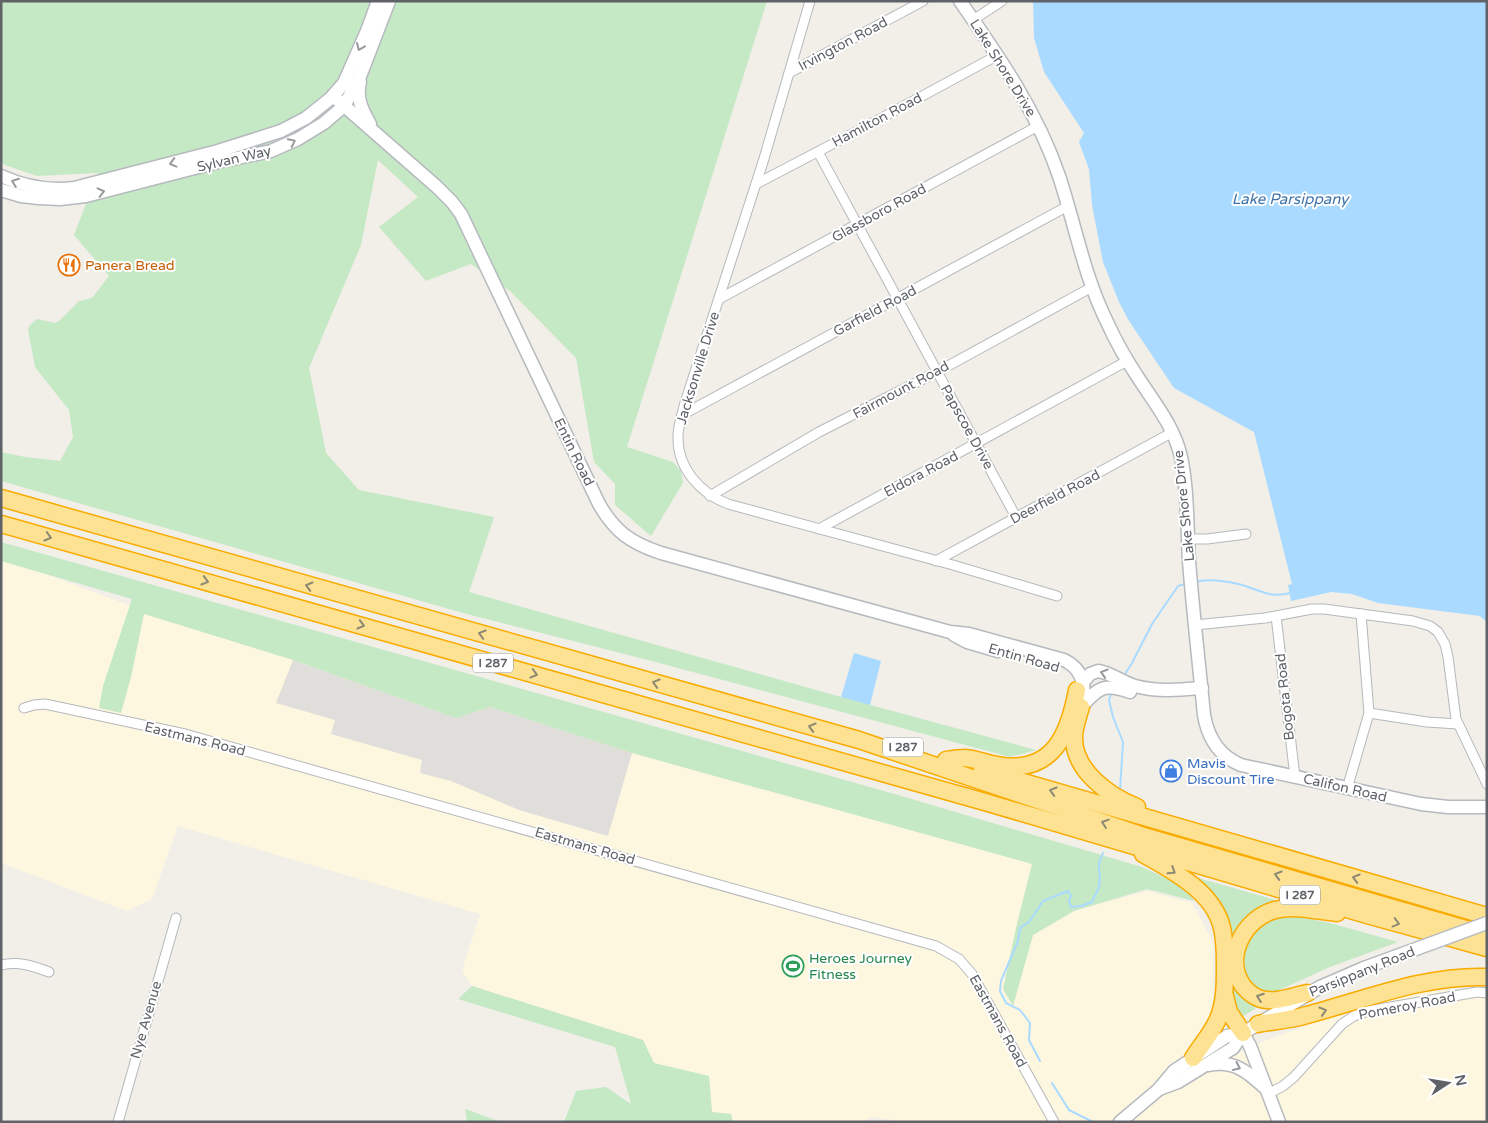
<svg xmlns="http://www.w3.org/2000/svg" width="1488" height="1123" viewBox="0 0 1488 1123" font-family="'Varela Round',sans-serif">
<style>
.commercial{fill:#fef7e0}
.industrial{fill:#e0deda}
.green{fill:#c5e8c5}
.water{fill:#aadaff}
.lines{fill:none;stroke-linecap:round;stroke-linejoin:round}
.stream{stroke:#aadaff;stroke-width:2}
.street-casing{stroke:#b5b8bc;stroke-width:11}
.secondary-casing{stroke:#b6babf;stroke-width:15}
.highway-casing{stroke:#f9ab00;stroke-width:19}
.street{stroke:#fff;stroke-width:9}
.secondary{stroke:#fff;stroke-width:12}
.highway{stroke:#fde293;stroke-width:16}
.secondary-bridge-casing{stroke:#b6babf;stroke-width:15;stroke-linecap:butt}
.secondary-bridge{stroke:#fff;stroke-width:12}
.oneway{stroke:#979a9d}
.oneway2{stroke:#8e8975}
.labels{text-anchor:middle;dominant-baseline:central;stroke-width:4;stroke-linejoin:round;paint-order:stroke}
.shield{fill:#fff;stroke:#8f9295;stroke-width:1}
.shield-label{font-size:12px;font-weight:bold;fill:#5f6368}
.street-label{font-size:14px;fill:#5f6368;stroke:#fff}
.food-label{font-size:14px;fill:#c56008;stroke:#fff;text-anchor:start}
.shop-label{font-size:14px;fill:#366cbe;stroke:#fff;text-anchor:start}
.leisure-label{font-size:14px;fill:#27864d;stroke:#fff;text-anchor:start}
.water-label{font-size:15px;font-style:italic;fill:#4174aa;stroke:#fff}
</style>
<rect width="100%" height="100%" fill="#f1efe8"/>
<!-- commercial -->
<path class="commercial" d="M1,561L45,574L142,610L490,707L632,753L1033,864L1016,928L1013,1005L1033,935L1074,911L1147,891L1192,903L1213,942V1003L1239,1053L1261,1042L1363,1005L1424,991L1487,990V1122H891L893,1120L871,1117L862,1122H733L731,1114L712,1112L709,1076L654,1063L643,1040L472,986L462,971L480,914L178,826L152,899L127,911L1,863Z"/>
<!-- industrial -->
<path class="industrial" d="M293,660L456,718L490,707L632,753L608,836L519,810L451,781L420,773L422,760L331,734L335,720L276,703Z"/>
<!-- green -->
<g class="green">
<path d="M1,1H767L627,447L673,462L681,471L683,483L651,536L615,505V484L594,462L576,358L510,291L471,264L426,281L379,227L418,197L378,160L361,245L309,368L326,453L359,490L494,517L469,592L841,697L1036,750L1010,757L648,660L463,613L1,481V452L25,457L60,461L73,437L69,410L35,367L28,330L30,325L37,319L55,323L59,321L79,301L92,298L109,276L74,235L98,173L37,176L5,165L1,162Z"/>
<path d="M1,542L898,795L1142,867L1187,888L1194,901L1147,889L1074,911L1033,935L1013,1006L1003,989L1016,928L1032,864L632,753L490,707L456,718L293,660L144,614L131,677L121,713L99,708L103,686L132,599L1,561Z"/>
<path d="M1195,877L1286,903L1275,906L1233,956L1263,1004L1240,1018L1233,1007L1229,937Z"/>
<path d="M1293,913L1299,917L1330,923L1398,942L1330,967L1275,992L1264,993L1254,987L1244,975L1243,950L1261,922Z"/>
<path d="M472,986L643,1040L654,1063L709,1076L712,1112L731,1114L733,1122H564L576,1091L606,1087L631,1104L615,1047L458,999Z"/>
<path d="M465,1109L501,1122H467Z"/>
</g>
<!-- water -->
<g class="water">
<path d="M1033,1H1487V622L1480,616L1378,603L1352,594L1331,592L1291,601L1288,585L1292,584L1254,432L1174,388L1129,321L1119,302L1103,262L1092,205L1089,169L1079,142L1084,133L1044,72L1034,38Z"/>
<path d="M854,653L881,661L870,705L841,697Z"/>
</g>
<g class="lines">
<!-- stream -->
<g class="stream">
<path d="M1195,582C1207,579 1225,581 1238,584C1257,588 1268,599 1290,593"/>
<path d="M1125,674L1132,663L1152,624L1178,586L1185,584"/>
<path d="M1112,692L1109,700L1113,717L1123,742L1120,791"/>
<path d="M1040,1061L1029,1040L1030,1023L1020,1010L1006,1003L1000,991L1001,981L1018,941L1020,928L1029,922L1043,901L1068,891L1071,896L1069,901L1071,907L1081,906L1092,902C1094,897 1098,891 1099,886C1102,874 1095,868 1103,853"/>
<path d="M1052,1083L1069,1110L1093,1122"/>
</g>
<!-- street casing -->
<g class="street-casing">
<g id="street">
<path d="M810,1L763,162L684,406C682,416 678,426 678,436C677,468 700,493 728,504L953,565L1057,596"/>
<path d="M973,20L1002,1"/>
<path d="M789,73L923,1"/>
<path d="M818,152L1016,517"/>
<path d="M756,184L865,127L998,55"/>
<path d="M719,299L1038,126"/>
<path d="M682,415L1068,206"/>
<path d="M710,496L819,432L937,372L1092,287"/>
<path d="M819,529L1127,361"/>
<path d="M1188,539H1207L1246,534"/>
<path d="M936,561L1173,432"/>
<path d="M1276,616L1295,777"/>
<path d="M1195,625L1265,618L1312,609H1324L1413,621L1430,626L1438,632L1445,644L1448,657L1456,719L1487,784"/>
<path d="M24,708L34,705L45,704L185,734L936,946L959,959L972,974L1054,1122"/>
<path d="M1369,713L1427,722L1458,724"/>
<path d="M1347,789L1369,713L1361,614"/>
<path d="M1,965C19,961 33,966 49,972"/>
<path d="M1268,1094L1283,1086L1294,1077L1342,1024L1354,1016L1368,1011L1477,992L1487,993"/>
<path d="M118,1122L176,918"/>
</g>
</g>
<!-- secondary casing -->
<g class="secondary-casing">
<g id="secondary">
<path d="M960,1C999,57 1037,111 1059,176C1075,224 1084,276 1107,322C1116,342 1127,361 1139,379C1156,405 1174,427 1181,457C1188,490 1187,527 1189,561C1193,612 1199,663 1204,715C1208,738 1219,756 1241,765L1421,804L1448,807H1487"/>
<path d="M360,82C356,98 362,110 370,124"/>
<path d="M333,96L437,187L452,202L461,214L599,504C615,532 631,543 661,553L950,632L969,634L1064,660C1082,669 1086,684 1082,702"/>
<path d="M1,176C25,187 48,191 74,188L218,151L281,131L306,118L331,98L344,83L367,31L378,1"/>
<path d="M1,190L21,196L39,198L60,199L86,196L218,162L271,151L298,139L324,123L344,106L359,79L389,1"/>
<path d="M954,635L967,642L998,651"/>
<path d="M1080,686L1090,674L1098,671C1111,673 1122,682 1135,686C1157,692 1179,690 1202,688"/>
<path d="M1081,707C1099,687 1104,683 1130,692"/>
<path d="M1243,1033L1250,1046L1279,1122"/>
<path d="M1209,1065C1233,1060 1247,1071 1264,1087"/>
<path d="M1159,1089L1178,1082L1233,1048L1243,1033"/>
<path d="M1120,1122L1158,1090L1174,1071L1227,1036L1243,1033L1320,987L1364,968"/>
</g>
</g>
<!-- highway casing -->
<g class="highway-casing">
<g id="highway">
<path d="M1,498L859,740L1147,837L1487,935"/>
<path d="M1,524L985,802L1367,915L1487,948"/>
<path d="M1081,707C1078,717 1074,728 1074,738C1074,771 1109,796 1137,807"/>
<path d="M946,760C952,759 959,758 965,758C978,759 990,765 1003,766C1054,772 1069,733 1077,690"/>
<path d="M982,770L1487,916"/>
<path d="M1143,854C1172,870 1214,892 1222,928C1225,940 1225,954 1225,966C1225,985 1225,1002 1218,1019C1212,1033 1201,1045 1193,1058"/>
<path d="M1307,993C1293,996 1276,1003 1261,999C1254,997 1248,992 1243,986C1223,958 1244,918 1275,910C1294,905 1317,911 1337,913"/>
<path d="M1225,996L1229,1012L1243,1033"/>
<path d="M1258,1024C1274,1021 1291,1020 1307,1015C1367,999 1424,975 1487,977"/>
</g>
</g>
<!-- street -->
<use href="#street" class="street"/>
<!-- secondary -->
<use href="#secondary" class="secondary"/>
<!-- highway -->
<use href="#highway" class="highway"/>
<!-- secondary-bridge casing -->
<g class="secondary-bridge-casing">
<path id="secondary-bridge" d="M1364,968L1487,923"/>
</g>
<!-- secondary-bridge -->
<use href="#secondary-bridge" class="secondary-bridge"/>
</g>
<!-- one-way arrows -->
<defs><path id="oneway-chevron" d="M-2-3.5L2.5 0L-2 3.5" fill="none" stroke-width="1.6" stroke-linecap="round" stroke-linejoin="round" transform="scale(1.25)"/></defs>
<g class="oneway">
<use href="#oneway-chevron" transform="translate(360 47) rotate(113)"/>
<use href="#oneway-chevron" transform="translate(292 142) rotate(-26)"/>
<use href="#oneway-chevron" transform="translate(173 163) rotate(165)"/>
<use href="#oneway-chevron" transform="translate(15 182) rotate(-159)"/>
<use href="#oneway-chevron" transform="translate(101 192) rotate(-14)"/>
<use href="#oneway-chevron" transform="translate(1104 673) rotate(-163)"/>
<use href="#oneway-chevron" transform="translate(1237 1067) rotate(24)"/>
</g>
<g class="oneway2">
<use href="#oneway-chevron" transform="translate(48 537) rotate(16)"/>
<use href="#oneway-chevron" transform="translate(205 581) rotate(16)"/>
<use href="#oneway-chevron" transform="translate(309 586) rotate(-164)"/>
<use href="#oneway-chevron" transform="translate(361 625) rotate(16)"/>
<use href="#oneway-chevron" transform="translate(482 634) rotate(-164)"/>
<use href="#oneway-chevron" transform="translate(534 674) rotate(16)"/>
<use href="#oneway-chevron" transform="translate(656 683) rotate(-164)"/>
<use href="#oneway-chevron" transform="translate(812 727) rotate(-164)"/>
<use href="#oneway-chevron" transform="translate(1053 791) rotate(-164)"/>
<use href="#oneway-chevron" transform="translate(1105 823) rotate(-161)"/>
<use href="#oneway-chevron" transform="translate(1172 871) rotate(33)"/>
<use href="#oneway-chevron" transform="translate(1278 875) rotate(-164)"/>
<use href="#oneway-chevron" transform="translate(1356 878) rotate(-164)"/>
<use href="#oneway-chevron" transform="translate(1396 923) rotate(15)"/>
<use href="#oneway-chevron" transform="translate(1260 997) rotate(-160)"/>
<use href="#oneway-chevron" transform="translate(1323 1011) rotate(-17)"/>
</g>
<!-- icons -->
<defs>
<g id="restaurant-ring" transform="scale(1.125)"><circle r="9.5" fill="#fff" stroke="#e8710a" stroke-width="1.5"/><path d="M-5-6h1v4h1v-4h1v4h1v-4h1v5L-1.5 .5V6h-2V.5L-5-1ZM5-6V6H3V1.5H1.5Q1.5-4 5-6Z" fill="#e8710a"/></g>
<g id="shop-ring" transform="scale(1.125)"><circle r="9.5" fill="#fff" stroke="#3f7fe0" stroke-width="1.5"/><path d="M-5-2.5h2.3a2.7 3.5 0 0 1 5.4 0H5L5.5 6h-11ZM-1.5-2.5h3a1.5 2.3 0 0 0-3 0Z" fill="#3f7fe0"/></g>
<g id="stadium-ring" transform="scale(1.125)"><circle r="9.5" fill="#fff" stroke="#2e9e5b" stroke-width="1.5"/><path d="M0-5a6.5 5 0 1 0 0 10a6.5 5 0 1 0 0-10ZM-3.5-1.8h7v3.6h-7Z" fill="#2e9e5b"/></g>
</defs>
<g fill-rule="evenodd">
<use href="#restaurant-ring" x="69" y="265"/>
<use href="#shop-ring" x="1171" y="771"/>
<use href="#stadium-ring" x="793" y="966"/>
</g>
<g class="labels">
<!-- shield labels -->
<g class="shield">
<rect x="473" y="653.5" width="40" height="19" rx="4"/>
<rect x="883" y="737.5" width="40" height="19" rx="4"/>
<rect x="1280" y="885.5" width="40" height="19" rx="4"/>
</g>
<g class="shield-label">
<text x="493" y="663">I 287</text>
<text x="903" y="747">I 287</text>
<text x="1300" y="895">I 287</text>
</g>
<!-- street labels -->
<g class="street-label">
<text transform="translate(843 44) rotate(-28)">Irvington Road</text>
<text transform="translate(1003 68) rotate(58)">Lake Shore Drive</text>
<text transform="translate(877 120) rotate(-28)">Hamilton Road</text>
<text transform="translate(234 159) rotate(-13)">Sylvan Way</text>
<text transform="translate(879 213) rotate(-29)">Glassboro Road</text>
<text transform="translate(875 311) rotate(-28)">Garfield Road</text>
<text transform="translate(698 368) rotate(-73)">Jacksonville Drive</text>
<text transform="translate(901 390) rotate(-28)">Fairmount Road</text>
<text transform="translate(967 427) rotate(61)">Papscoe Drive</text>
<text transform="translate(574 452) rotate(64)">Entin Road</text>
<text transform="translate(921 474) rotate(-28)">Eldora Road</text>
<text transform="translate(1055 497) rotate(-28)">Deerfield Road</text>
<text transform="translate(1184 506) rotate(-96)">Lake Shore Drive</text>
<text transform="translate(1024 658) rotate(16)">Entin Road</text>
<text transform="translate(1285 697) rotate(-96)">Bogota Road</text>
<text transform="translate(195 739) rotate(14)">Eastmans Road</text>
<text transform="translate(1345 788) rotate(13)">Califon Road</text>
<text transform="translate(585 846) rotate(16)">Eastmans Road</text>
<text transform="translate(1362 972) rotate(-22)">Parsippany Road</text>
<text transform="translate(1407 1006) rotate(-11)">Pomeroy Road</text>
<text transform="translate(146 1020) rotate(-74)">Nye Avenue</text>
<text transform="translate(998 1021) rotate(61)">Eastmans Road</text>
</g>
<!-- food labels -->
<g class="food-label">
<text x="85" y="265">Panera Bread</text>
</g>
<!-- shop labels -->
<g class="shop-label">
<text x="1187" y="763">Mavis<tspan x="1187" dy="16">Discount Tire</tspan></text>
</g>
<!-- leisure labels -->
<g class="leisure-label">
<text x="809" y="958">Heroes Journey<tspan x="809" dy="16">Fitness</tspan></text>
</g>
<!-- water labels -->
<g class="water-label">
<text x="1290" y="199">Lake Parsippany</text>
</g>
</g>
<!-- border -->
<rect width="1488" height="1123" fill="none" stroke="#5f6368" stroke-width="5"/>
<!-- north arrow -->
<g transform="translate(1448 1083) rotate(78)" stroke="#ffffff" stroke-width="4" paint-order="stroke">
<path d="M0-4L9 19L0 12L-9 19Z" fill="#5f6368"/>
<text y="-8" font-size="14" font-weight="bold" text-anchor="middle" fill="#5f6368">N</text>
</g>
</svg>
